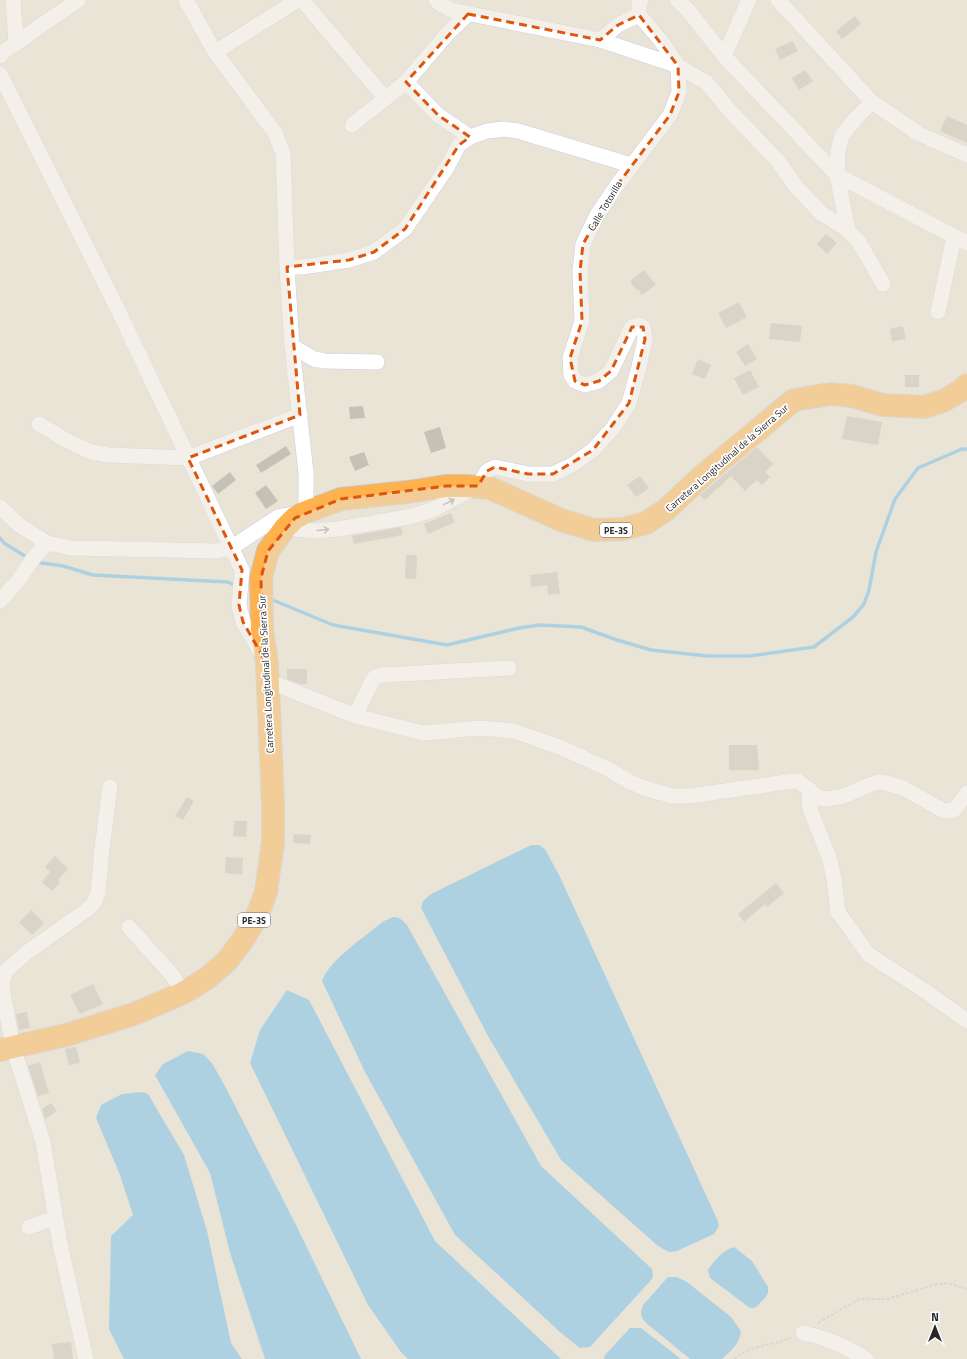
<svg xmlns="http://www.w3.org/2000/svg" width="967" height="1359" viewBox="0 0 967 1359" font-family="'Titillium Web',sans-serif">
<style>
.water{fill:#67baf0}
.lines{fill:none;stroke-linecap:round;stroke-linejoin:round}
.stream{stroke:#67baf0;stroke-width:3.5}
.building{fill:#c5c1b7}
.minor-casing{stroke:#cdcee1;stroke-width:16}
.highway-casing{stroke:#c7c7c7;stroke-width:24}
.path{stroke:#c7c7c7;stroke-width:2;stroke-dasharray:3 2;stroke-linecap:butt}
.minor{stroke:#fff;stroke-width:15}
.highway{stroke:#ffb14d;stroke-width:22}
.oneway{stroke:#9e9e9e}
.marked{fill:none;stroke:#de560d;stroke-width:3;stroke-dasharray:8 5;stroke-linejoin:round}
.labels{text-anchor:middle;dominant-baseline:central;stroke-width:3.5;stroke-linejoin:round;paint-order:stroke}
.shield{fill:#fff;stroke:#686868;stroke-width:1}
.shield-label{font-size:9px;font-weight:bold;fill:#272727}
.street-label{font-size:10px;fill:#272727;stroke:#fff}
</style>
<rect width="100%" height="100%" fill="#eae4d7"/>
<!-- water -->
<g class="water">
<path d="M531,845H539L545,849L560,877L717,1219L719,1226L714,1234L677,1251L669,1252L658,1246L561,1160L488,1036L421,908L423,901L431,894Z"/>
<path d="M393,917C400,917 402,920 407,925L541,1166L652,1269L653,1275L652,1279L590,1347L580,1348L561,1333L455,1235L365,1072L322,981C329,960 367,935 384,921Z"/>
<path d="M287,990L309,1000L435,1241L561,1359H408L401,1352L368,1305L250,1063L260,1030Z"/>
<path d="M188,1051L203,1054L212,1063L226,1088L296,1225L361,1359H265L230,1253L210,1173L155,1075L163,1064Z"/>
<path d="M142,1092L148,1094L184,1155L207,1231L231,1343L242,1359H124L109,1329L111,1236L133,1215L120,1175L96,1118L101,1105L122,1094Z"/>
<path d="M734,1247L752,1261L768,1287V1293L765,1298L757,1306L754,1308H750L710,1278L708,1270C714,1261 723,1250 734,1247Z"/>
<path d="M668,1277H677L687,1282L731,1317L741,1331C740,1343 731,1351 722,1359H690L645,1322C640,1316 640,1312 643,1305Z"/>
<path d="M630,1328H641L681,1359H604L605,1355Z"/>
</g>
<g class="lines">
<!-- stream -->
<g class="stream">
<path d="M0,538L4,543L28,558"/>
<path d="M35,562L63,566L93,575L228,582L236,586"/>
<path d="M268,598L333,625L447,645L519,628L540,625L581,627L617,640L651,650L708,656H750L814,647L853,617L864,604L869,590L876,552L895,499L918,468L962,449H967"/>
</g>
</g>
<!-- building -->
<g class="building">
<path d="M855,16L861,24L842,39L836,31Z"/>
<path d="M793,41L798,51L780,60L775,49Z"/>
<path d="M805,70L813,81L799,90L792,78Z"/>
<path d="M947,116L967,125V143L940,131Z"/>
<path d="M826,234L837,243L827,254L817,244Z"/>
<path d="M644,270L656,285L642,295L638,289L636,290L630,281Z"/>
<path d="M739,302L747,317L726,328L718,313Z"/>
<path d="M771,323L802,326L800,342L769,339Z"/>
<path d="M903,326L906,339L892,341L890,329Z"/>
<path d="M748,344L757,359L745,366L736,352Z"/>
<path d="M698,359L711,365L705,379L692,374Z"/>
<path d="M750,370L759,387L743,395L734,378Z"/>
<rect x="905" y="375" width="14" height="12"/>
<path d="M363,406L365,418L350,419L349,407Z"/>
<path d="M847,416L882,422L878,445L842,439Z"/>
<path d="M440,427L446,448L431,453L424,432Z"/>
<path d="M286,446L291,454L261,473L256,465Z"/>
<path d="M757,447L773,464L765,472L770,477L762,485L757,480L745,491L731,476L705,500L700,495Z"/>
<path d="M364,452L369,465L355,471L349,457Z"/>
<path d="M230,472L236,480L218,494L212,486Z"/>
<path d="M640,476L649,488L636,497L627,485Z"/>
<path d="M266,485L278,501L266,509L255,493Z"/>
<path d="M451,513L455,522L428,534L424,524Z"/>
<path d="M401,527L403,535L354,544L352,536Z"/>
<path d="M406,555H417L416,579L405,578Z"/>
<path d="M557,572L560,594L548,595L547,585L531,587L530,575Z"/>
<path d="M287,669H307V684H300L287,679Z"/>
<path d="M729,745H757L759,770H729Z"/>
<path d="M187,797L194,801L183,820L175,816Z"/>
<path d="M234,821H247L246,837L233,836Z"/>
<path d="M294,834L311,835L310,844L293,843Z"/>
<path d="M55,856L68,869L58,880L60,882L52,891L42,882L50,872L45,867Z"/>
<path d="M226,857L243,858L242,875L225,873Z"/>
<path d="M776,883L784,893L767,907L765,904L744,922L738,914Z"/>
<path d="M31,910L44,923L32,935L19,922Z"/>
<path d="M93,984L103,1004L80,1014L70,995Z"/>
<path d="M27,1012L30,1028L19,1030L16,1014Z"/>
<path d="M76,1047L80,1063L69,1065L65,1049Z"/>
<path d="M40,1062L49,1093L38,1096L28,1066Z"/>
<path d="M51,1103L57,1111L45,1119L42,1109Z"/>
<path d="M71,1342L73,1359H54L52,1344Z"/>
</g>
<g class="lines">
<!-- minor casing -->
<g class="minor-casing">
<g id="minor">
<path d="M13,0L16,44"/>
<path d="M186,0L215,52L275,133L283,153L287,267H302L349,260L374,252L405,229L446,169L459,145L470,137L487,131L504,129L518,131L631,165"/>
<path d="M302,0L385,98"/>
<path d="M436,0L440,4L451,10L600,40L678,66L707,83L730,111L777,160L798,189L821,213L848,230"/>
<path d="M677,0L687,9L724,56L837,175L967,243"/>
<path d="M778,0L872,102L919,134L967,155"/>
<path d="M468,14L448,33L406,82L438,115L470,137"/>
<path d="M600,40L618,25L639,15"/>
<path d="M215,52L298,0"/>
<path d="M0,56L3,52L78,0"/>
<path d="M724,56L749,0"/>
<path d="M0,74L117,308L242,570L239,605L243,622L262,654"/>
<path d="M872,102L856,118L842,135L838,151L837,175L848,230L859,242L883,284"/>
<path d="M352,125L406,82"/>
<path d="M938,312L954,237"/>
<path d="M292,346L314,359L325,361L377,362"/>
<path d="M39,424L66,440L91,452L108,455L188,458L300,415"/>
<path d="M0,507L19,525L47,543L71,548L217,551L231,548L278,517L306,512V473L292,346L287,267"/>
<path d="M285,528L315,531L338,529L413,516L432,510L478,486L487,471L495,467L528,474H553L572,465L593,450L613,428L629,403L639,367L645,339L643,327L639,325L632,327L611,371L599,381L585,385L575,381L571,375L570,358L582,321L580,271L583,244L597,215L618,184L670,115L679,92L678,66L662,42L639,15V5L641,0"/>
<path d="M0,601L18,581L32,560L47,543"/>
<path d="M268,681L355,716L423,733L480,728L514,731L562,748L608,769L628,781L644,788L672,796H690L793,781H798L819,798L825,799L844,796L864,787L878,782L886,783L903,788L944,811L954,810L967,793"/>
<path d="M355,716L371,683L375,677L382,675L509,668"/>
<path d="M810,790L809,802L811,812L829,857L834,878L838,912L868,954L925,991L967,1021"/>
<path d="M129,927L172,975L183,993"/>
<path d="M29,1227L55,1218"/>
<path d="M803,1333C828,1338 844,1346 866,1359"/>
<path d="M86,1359L60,1244L43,1142L13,1047L2,988L3,978L6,971L26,953L88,909L94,903L98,893L102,849L110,787"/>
</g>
</g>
<!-- highway casing -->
<g class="highway-casing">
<path id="highway" d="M0,1050L66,1035L134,1014L183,993L206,979L227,961L242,941L257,916L266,892L273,842V804L267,664L262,628L261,578L268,551L285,528L295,518L306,512L341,499L408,492L446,486H466L490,488L561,520L594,530L623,529L646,523L666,510L702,476L794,400L830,394L852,396L883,405L924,407L943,401L960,391L967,385"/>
</g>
<!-- path -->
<g class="path">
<path d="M818,1323L859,1299H887L934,1285L947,1283L967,1289"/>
<path d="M734,1359C752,1344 771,1346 791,1338"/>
</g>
<!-- minor -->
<use href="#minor" class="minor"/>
<!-- highway -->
<use href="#highway" class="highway"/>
</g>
<!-- one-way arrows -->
<defs><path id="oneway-shaft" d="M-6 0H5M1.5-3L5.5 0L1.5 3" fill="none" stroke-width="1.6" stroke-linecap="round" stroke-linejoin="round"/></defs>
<g class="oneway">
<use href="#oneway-shaft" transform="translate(449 502) rotate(-26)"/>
<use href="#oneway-shaft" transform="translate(323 530) rotate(-5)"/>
</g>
<!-- marked area -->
<path d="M0 0H967V1359H0ZM468,14L600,40L618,25L639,15L678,66L679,92L670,115L618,184L583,244L580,271L582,321L570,358L575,381L585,385L599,381L611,371L632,327H643L645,339L629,403L593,450L553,474H528L495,467L487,471L478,486H446L341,499L295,518L268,551L261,578L262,628L267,664L243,622L239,605L242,570L188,458L300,415L287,267L349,260L374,252L405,229L459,145L470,137L438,115L406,82Z" fill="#eae4d7" fill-opacity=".55" fill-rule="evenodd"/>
<path class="marked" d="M468,14L600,40L618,25L639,15L678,66L679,92L670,115L618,184L583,244L580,271L582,321L570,358L575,381L585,385L599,381L611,371L632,327H643L645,339L629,403L593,450L553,474H528L495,467L487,471L478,486H446L341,499L295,518L268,551L261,578L262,628L267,664L243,622L239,605L242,570L188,458L300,415L287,267L349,260L374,252L405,229L459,145L470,137L438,115L406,82Z"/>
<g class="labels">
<!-- shield labels -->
<g class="shield">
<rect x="600" y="523" width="32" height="14" rx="3"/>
<rect x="238" y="913" width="32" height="14" rx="3"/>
</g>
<g class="shield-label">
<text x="616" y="530">PE-3S</text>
<text x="254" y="920">PE-3S</text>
</g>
<!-- street labels -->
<g class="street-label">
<text transform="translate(605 206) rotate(-59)">Calle Totorilla</text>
<text transform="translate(727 458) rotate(-41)">Carretera Longitudinal de la Sierra Sur</text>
<text transform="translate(266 674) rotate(-93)">Carretera Longitudinal de la Sierra Sur</text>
</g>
</g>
<!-- north arrow -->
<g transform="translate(935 1327)" stroke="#ffffff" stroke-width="3" paint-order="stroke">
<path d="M0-3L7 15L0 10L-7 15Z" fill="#272727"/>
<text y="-6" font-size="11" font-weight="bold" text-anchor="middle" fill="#272727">N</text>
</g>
</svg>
